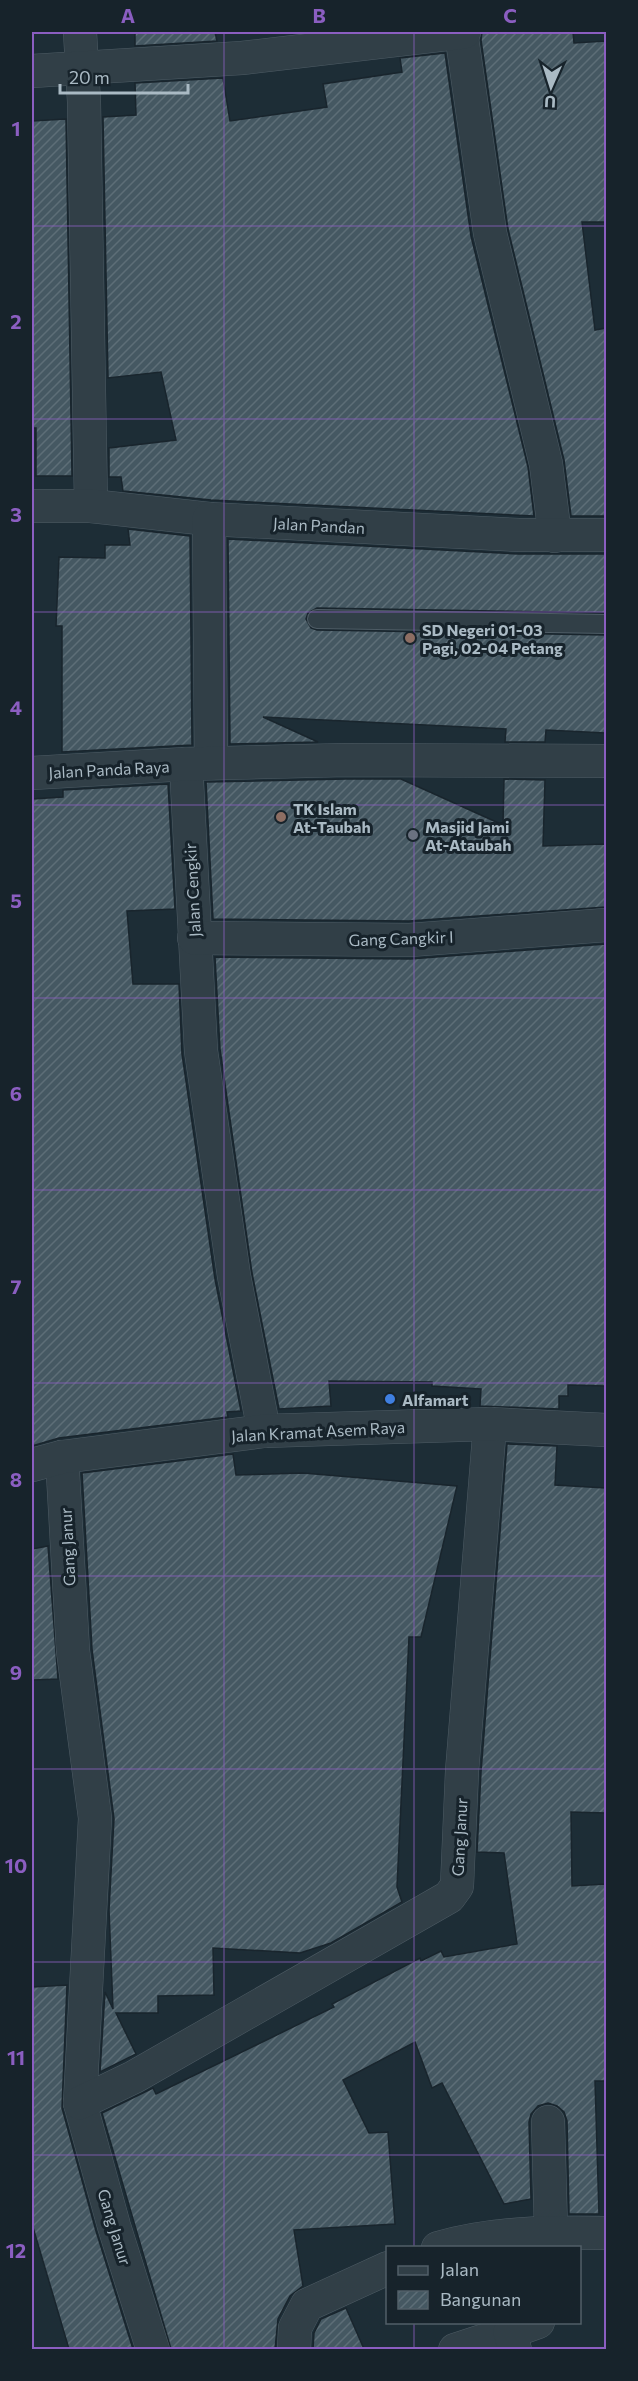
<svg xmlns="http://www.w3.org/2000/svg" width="638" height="2381" viewBox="0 0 638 2381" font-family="Commissioner,sans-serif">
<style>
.building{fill:url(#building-hatch);stroke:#19252d;stroke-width:1.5}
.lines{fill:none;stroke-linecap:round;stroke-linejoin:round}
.service-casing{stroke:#4e5c65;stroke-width:20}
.minor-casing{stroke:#4e5c65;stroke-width:34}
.tertiary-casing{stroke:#4e5c65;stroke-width:34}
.service{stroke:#313f47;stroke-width:18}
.minor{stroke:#313f47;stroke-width:33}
.tertiary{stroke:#313f47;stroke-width:33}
.grid{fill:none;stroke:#8b5ec1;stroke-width:1.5;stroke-opacity:0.55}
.education-dot{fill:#8d6e63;stroke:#17232b;stroke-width:2}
.worship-dot{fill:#6b7280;stroke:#17232b;stroke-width:2}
.shop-dot{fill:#3f7fe0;stroke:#17232b;stroke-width:2}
.labels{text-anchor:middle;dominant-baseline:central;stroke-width:6;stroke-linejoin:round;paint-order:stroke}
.street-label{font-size:16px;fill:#aabac4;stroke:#17232b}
.poi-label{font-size:16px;font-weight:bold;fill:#aabac4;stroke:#17232b;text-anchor:start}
.neatline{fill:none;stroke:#8b5ec1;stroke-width:2}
.grid-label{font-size:20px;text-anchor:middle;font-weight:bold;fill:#8b5ec1}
</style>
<defs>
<pattern id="building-hatch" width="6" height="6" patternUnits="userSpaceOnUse" patternTransform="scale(1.5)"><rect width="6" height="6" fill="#455862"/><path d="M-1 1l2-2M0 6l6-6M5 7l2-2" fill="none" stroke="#5d6e77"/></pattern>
</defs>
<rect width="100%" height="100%" fill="#1d2d36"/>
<!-- building -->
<g class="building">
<path d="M135,32H215L217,41L135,46Z"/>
<path d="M482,32H573L574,43L606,41V222H582L595,330L606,328V516H571L564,460L508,229L481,40Z"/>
<path d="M445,53L471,236L528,467L534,516L211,500L123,491L121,477H109V448L176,440L161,372L108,378L103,117L136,115L135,83L223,78L230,121L327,107L323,84L402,72L400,58Z"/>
<path d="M66,119L72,476H36V428H32V121Z"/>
<path d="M128,529L190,536L192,745L62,752V626H56L59,557L105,558V545H130Z"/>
<path d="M228,539L518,554H606V613L317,608L308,613L306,619L311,628L317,630L606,635V733L546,730L545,742H505L506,729L263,717L318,742L230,744Z"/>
<path d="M346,779H401L503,825L504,779L545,780L543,846L606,844V907L409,921L213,919L206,782Z"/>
<path d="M168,784L175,909L127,911L133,984H179L182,1054L215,1279L241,1411L227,1412L228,1417L59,1438L32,1446V799L63,797V790Z"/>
<path d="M606,944V1386L568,1385V1396H559V1409L480,1406L481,1389L432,1386V1382L329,1381L331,1406L279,1409L252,1273L220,1049L215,957L410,959Z"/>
<path d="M507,1444L557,1446L555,1485L606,1488V1813L571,1812L572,1886L606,1884V2081H595L599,2214H569L567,2121L564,2112L557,2106L548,2103L538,2106L531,2114L529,2122L531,2199L504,2204L442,2083L432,2088L415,2042L343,2080L369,2133L388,2132L395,2224L294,2230L303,2286L290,2296L278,2319L275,2349H171L102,2113L153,2088L156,2094L334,2007L332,2004L420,1958L421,1961L441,1951L444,1957L517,1944L504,1853L477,1852L481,1772Z"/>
<path d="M233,1454L236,1475L303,1473L457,1486L421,1637H409L397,1887L402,1902L331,1943L300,1953L213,1948L214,1995L158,1996V2013H116L136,2054L100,2072L105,1992L113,2009L109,1910L114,1819L92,1649L82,1473Z"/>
<path d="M48,1546L58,1679L32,1680V1549Z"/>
<path d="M67,1985L62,2108L96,2231L133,2349H69L32,2224V1987Z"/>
<path d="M346,2308L364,2349H313L314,2333L321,2319Z"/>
</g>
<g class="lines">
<!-- service casing -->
<g class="service-casing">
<path id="service" d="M317,619L606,624"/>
</g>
<!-- minor casing -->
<g class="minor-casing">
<g id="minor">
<path d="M80,32L84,102L91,506"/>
<path d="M461,32L490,233L546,464L555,536"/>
<path d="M32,71L242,58L464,32"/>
<path d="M32,506H91L209,519L519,535H606"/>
<path d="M209,519L211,763"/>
<path d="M186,764L201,1051L234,1276L264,1431"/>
<path d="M32,773L186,764L346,760L606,761"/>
<path d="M194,938L410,940L606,925"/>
<path d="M62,1457L73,1651L95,1818L80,2103L114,2226L153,2350"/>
<path d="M80,2103L134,2077L449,1897L457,1886L462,1771L490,1424"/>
<path d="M548,2122L551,2232"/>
<path d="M438,2248C494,2232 549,2232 606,2233"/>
<path d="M294,2350L295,2328L307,2305L388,2268"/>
<path d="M455,2350L510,2332"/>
<path d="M515,2350L510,2332L538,2322"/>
</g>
</g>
<!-- tertiary casing -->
<g class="tertiary-casing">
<path id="tertiary" d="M32,1465L62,1457L264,1431L490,1424L606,1430"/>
</g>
<!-- service -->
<use href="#service" class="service"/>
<!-- minor -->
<use href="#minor" class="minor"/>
<!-- tertiary -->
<use href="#tertiary" class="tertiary"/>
</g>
<!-- grid -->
<path class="grid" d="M224,32V2350M414,32V2248M32,226H606M32,419H606M32,612H606M32,805H606M32,998H606M32,1190H606M32,1383H606M32,1576H606M32,1769H606M32,1962H606M32,2155H606M414,2322V2350"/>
<!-- markers -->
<g class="education-dot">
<circle cx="410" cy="638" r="6"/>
<circle cx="281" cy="817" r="6"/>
</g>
<circle class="worship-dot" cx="413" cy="835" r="6"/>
<circle class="shop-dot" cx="390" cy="1399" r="6"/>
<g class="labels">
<!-- street labels -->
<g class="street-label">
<text transform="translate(319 525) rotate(3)">Jalan Pandan</text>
<text transform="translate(109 769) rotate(-3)">Jalan Panda Raya</text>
<text transform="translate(192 890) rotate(-93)">Jalan Cengkir</text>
<text transform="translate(401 938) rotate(-2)">Gang Cangkir I</text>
<text transform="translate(318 1431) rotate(-3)">Jalan Kramat Asem Raya</text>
<text transform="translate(67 1547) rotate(-93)">Gang Janur</text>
<text transform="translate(459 1837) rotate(-87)">Gang Janur</text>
<text transform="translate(115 2227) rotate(73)">Gang Janur</text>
</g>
<!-- poi labels -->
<g class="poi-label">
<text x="422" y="629">SD Negeri 01-03<tspan x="422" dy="18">Pagi, 02-04 Petang</tspan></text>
<text x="293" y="808">TK Islam<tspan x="293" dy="18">At-Taubah</tspan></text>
<text x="425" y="826">Masjid Jami<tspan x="425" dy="18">At-Ataubah</tspan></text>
<text x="402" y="1399">Alfamart</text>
</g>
</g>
<!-- border -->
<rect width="638" height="2381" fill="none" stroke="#17232b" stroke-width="66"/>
<!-- legend -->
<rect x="386" y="2246" width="195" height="78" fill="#17232b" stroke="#525f68" stroke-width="1.5"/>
<rect x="398" y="2266" width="30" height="9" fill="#313f47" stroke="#525f68" stroke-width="1.5"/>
<text x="440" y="2276" font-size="18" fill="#aabac4">Jalan</text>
<rect x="398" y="2291" width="30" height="18" fill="url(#building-hatch)" stroke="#525f68" stroke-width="1.5"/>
<text x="440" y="2306" font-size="18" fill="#aabac4">Bangunan</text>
<!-- north arrow -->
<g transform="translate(551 87) rotate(183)" stroke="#17232b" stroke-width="4.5" paint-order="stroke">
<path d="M0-4.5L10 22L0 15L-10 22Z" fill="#aabac4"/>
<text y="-9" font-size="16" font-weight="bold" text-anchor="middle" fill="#aabac4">U</text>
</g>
<!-- scale -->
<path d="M60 84v9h128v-9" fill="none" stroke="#aabac4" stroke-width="3"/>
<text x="69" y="84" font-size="18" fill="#aabac4" stroke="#17232b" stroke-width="4.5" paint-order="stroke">20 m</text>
<rect x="33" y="33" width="572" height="2315" class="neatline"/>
<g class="grid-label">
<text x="128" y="23">A</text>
<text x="319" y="23">B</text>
<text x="510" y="23">C</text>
<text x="16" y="136">1</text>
<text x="16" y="329">2</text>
<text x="16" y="522">3</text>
<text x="16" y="715">4</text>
<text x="16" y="908">5</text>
<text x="16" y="1101">6</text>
<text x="16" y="1294">7</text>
<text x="16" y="1487">8</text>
<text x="16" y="1680">9</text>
<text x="16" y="1873">10</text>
<text x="16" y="2065">11</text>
<text x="16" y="2258">12</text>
</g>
</svg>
